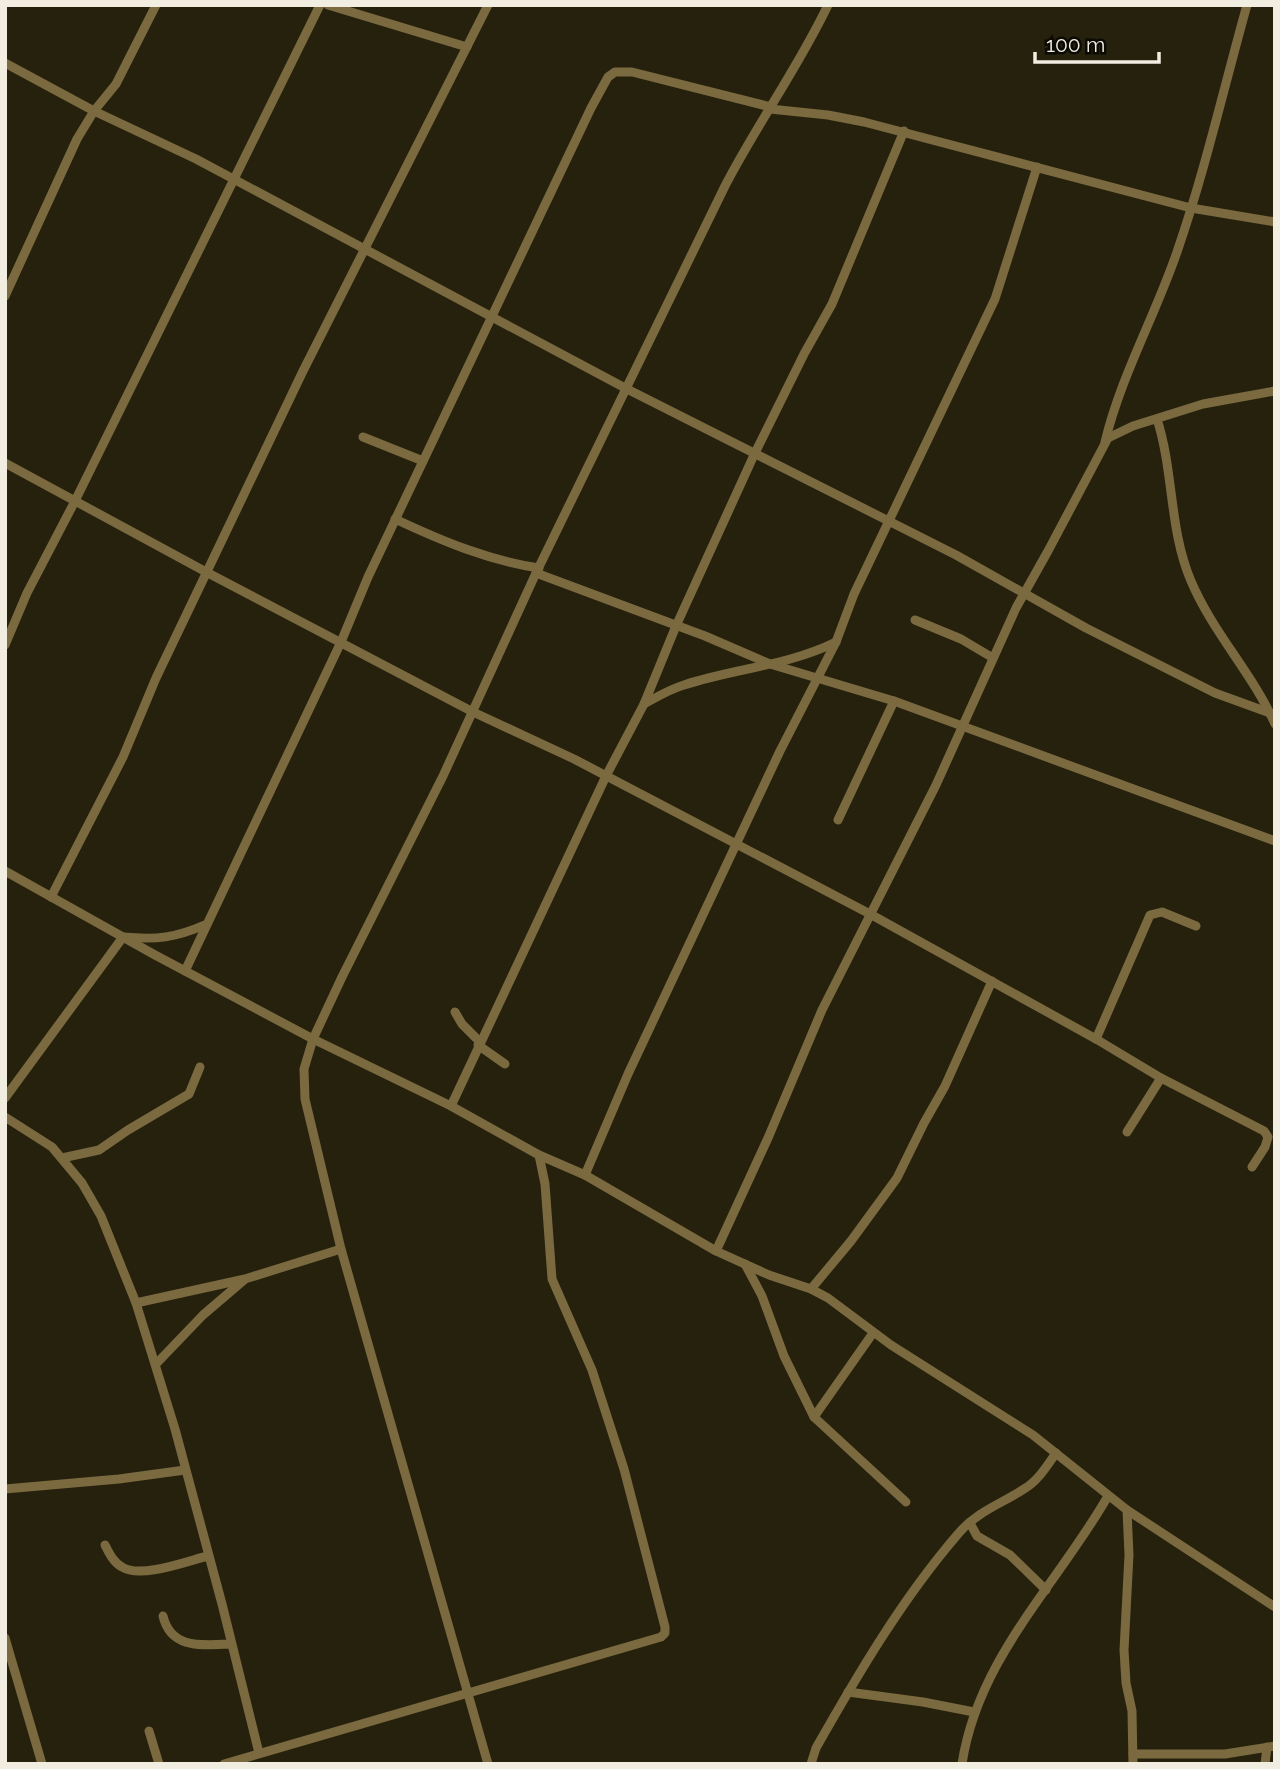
<svg xmlns="http://www.w3.org/2000/svg" width="1280" height="1769" viewBox="0 0 1280 1769" font-family="Raleway,sans-serif">
<style>
.lines{fill:none;stroke-linecap:round;stroke-linejoin:round}
.minor{stroke:#7b693f;stroke-width:9}
</style>
<rect width="100%" height="100%" fill="#25210c"/>
<g class="lines">
<!-- minor -->
<g class="minor">
<path d="M328,5L467,47"/>
<path d="M5,63L94,111L196,159L627,389L956,555L1086,628L1215,693L1270,713"/>
<path d="M770,109L828,115L864,122L1191,208L1275,222"/>
<path d="M5,296L77,139L94,111L116,84L156,5"/>
<path d="M1157,419C1174,472 1169,530 1191,581C1213,633 1253,674 1275,724"/>
<path d="M363,437L423,461"/>
<path d="M1105,442C1121,376 1155,316 1177,252C1205,171 1224,87 1247,5"/>
<path d="M5,463L208,573L473,712L574,759L870,914L1096,1039L1161,1078L1264,1131L1268,1137L1265,1147L1252,1167"/>
<path d="M395,519C442,541 487,560 539,568"/>
<path d="M536,573L705,636L770,664L894,701L1275,841"/>
<path d="M915,620L961,639L993,658"/>
<path d="M5,645L27,593L75,501L320,5"/>
<path d="M644,704C657,697 670,689 684,685C736,668 787,666 836,642"/>
<path d="M838,820L894,701"/>
<path d="M5,871L155,955L313,1039L451,1106L539,1155L585,1175L716,1251L769,1275L811,1289L828,1298L891,1345L1033,1435L1127,1510L1275,1607"/>
<path d="M51,897L123,757L156,678L303,371L488,5"/>
<path d="M185,971L341,642L368,577L591,108L608,77L615,72H632L771,107"/>
<path d="M455,1012L462,1024L480,1042"/>
<path d="M1096,1039L1150,915L1162,912L1196,926"/>
<path d="M478,1045L505,1064"/>
<path d="M5,1098L123,937C157,940 175,938 207,924"/>
<path d="M451,1106L606,776L644,704L676,626L754,455L804,354L832,304L904,131"/>
<path d="M5,1117L52,1147L82,1183L101,1216L136,1303L175,1429L222,1604L259,1753"/>
<path d="M1127,1132L1161,1078"/>
<path d="M62,1158L99,1150L128,1130L189,1094L200,1067"/>
<path d="M585,1175L628,1074L780,751L836,642L854,594L995,299L1037,167"/>
<path d="M716,1251L768,1138L822,1010L936,785L1016,608L1048,551L1108,438L1133,426L1203,404L1275,391"/>
<path d="M745,1264L762,1296L784,1356L814,1417L906,1502"/>
<path d="M811,1289L851,1241L897,1178L924,1123L945,1086L992,981"/>
<path d="M136,1303L245,1279L341,1249"/>
<path d="M156,1364L203,1315L244,1280"/>
<path d="M814,1417L873,1333"/>
<path d="M5,1489L119,1479L185,1470"/>
<path d="M1127,1510L1129,1555L1124,1650L1126,1683L1132,1711L1133,1764"/>
<path d="M970,1523L977,1536L1010,1555L1046,1590"/>
<path d="M105,1545C109,1553 113,1562 122,1567C141,1579 187,1561 208,1556"/>
<path d="M163,1616C171,1650 203,1645 231,1644"/>
<path d="M5,1638L42,1764"/>
<path d="M848,1692L923,1702L974,1712"/>
<path d="M149,1731L159,1764"/>
<path d="M1133,1754H1225L1275,1746"/>
<path d="M224,1764L661,1637L665,1633V1627L624,1469L592,1370L552,1279L545,1184L539,1155"/>
<path d="M488,1764L341,1249L305,1099L304,1069L313,1039L342,977L443,776L536,573L725,186C757,124 798,68 828,5"/>
<path d="M811,1764L816,1748C858,1674 902,1599 958,1534C976,1512 1001,1504 1024,1489C1038,1481 1047,1466 1056,1453"/>
<path d="M962,1764C978,1658 1057,1585 1108,1496"/>
<path d="M1265,1764L1267,1747"/>
</g>
</g>
<!-- border -->
<rect width="1280" height="1769" fill="none" stroke="#f1eee1" stroke-width="14"/>
<!-- scale -->
<path d="M1035 52v10h124v-10" fill="none" stroke="#f1eee1" stroke-width="3.5"/>
<text x="1046" y="52" font-size="21" fill="#f1eee1" stroke="#0c0a04" stroke-width="5" paint-order="stroke">100 m</text>
</svg>
